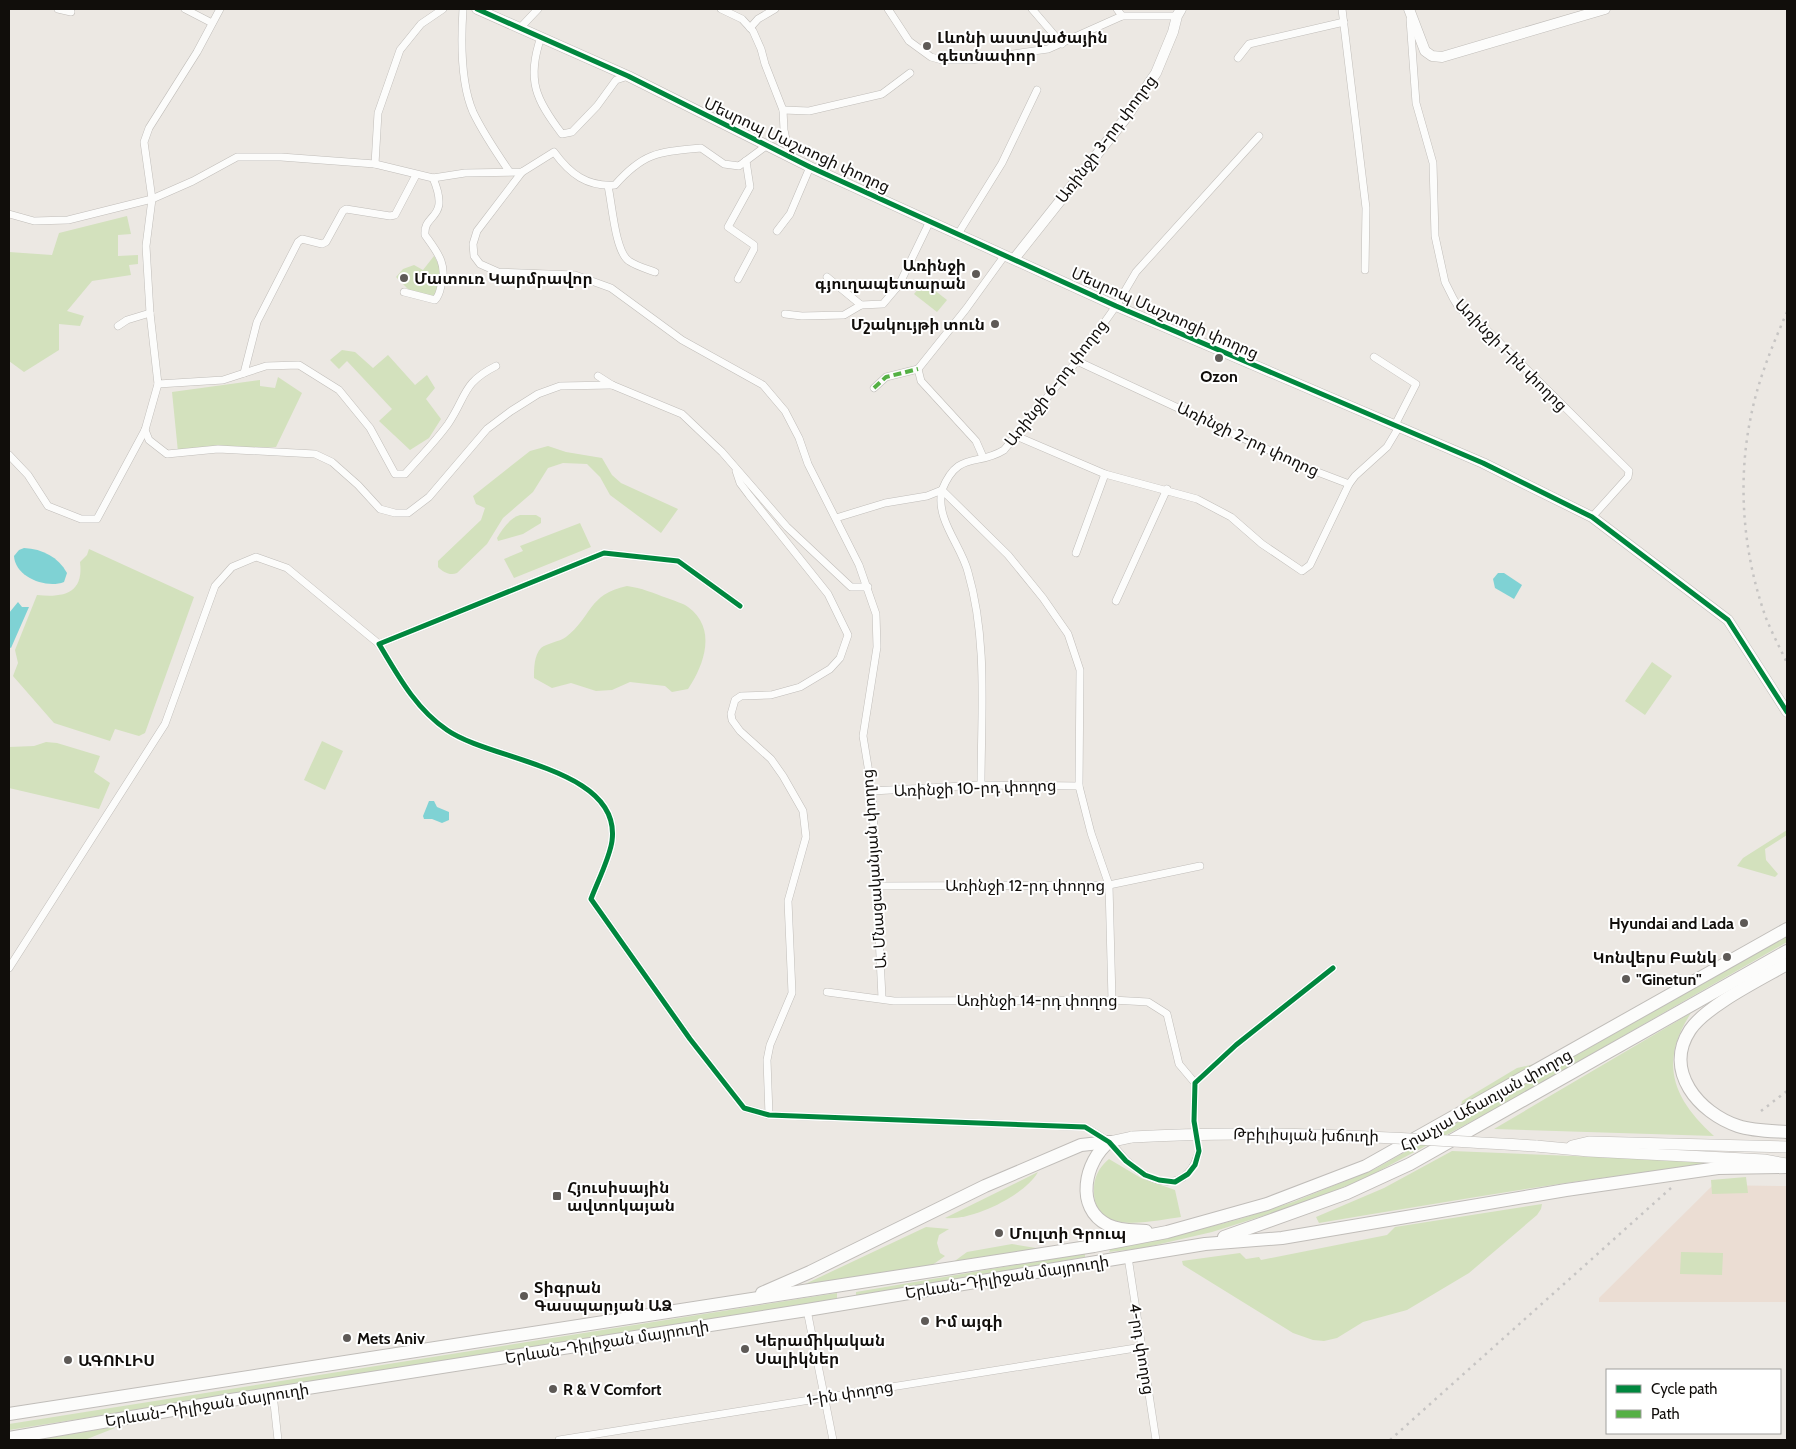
<svg xmlns="http://www.w3.org/2000/svg" width="1796" height="1449" viewBox="0 0 1796 1449" font-family="Cabin,'Noto Sans Armenian',sans-serif">
<style>
.industrial{fill:#ebddd3}
.green{fill:#d3e1bd}
.water{fill:#7fd2d4}
.lines{fill:none;stroke-linecap:round;stroke-linejoin:round}
.street-tunnel{stroke:#cbc7c3;stroke-width:7;stroke-dasharray:7 3.5;stroke-linecap:butt}
.street-casing{stroke:#c0bdb9;stroke-width:8}
.secondary-casing{stroke:#c0bdb9;stroke-width:11}
.primary-casing{stroke:#c0bdb9;stroke-width:12}
.highway-casing{stroke:#c0bdb9;stroke-width:14}
.street{stroke:#fcfcfb;stroke-width:7}
.secondary{stroke:#fcfcfb;stroke-width:10}
.primary{stroke:#fcfcfb;stroke-width:11}
.highway{stroke:#fcfcfb;stroke-width:12}
.rail{stroke:#c6c4c3;stroke-width:2.5;stroke-dasharray:2.5 5;stroke-linecap:butt}
.primary-bridge-casing{stroke:#c0bdb9;stroke-width:12;stroke-linecap:butt}
.primary-bridge{stroke:#fcfcfb;stroke-width:11}
.quiet{stroke:#54b044;stroke-width:4;stroke-dasharray:8 4;stroke-linecap:butt}
.cycleway-casing{stroke:#fff;stroke-width:8}
.cycleway{stroke:#00873e;stroke-width:5}
.poi-dot{fill:#5e5a57;stroke:#fff;stroke-width:2}
.labels{text-anchor:middle;dominant-baseline:central;stroke-width:4;stroke-linejoin:round;paint-order:stroke}
.poi-label{font-size:16px;font-weight:bold;fill:#110e0b;stroke:#fff;text-anchor:start}
.street-label{font-size:16px;fill:#110e0b;stroke:#fff}
</style>
<rect width="100%" height="100%" fill="#ece8e3"/>
<!-- industrial -->
<path class="industrial" d="M1713,1185L1787,1186V1302H1599V1298Z"/>
<!-- green -->
<g class="green">
<path d="M127,216L131,234L118,235V256L138,255V264L129,265L131,275L92,281L67,311L84,316L80,326L59,324V350L24,372L9,361V252L52,255L59,233Z"/>
<path d="M434,256C445,274 440,280 434,299L410,291L396,277L403,269L414,265L423,270Z"/>
<path d="M924,282L947,300L937,312L914,294Z"/>
<path d="M342,350L355,352L373,368L388,355L415,385L427,375L435,388L426,399L441,419L429,438L410,450L379,421L392,409L347,361L339,369L330,360Z"/>
<path d="M278,377L302,393L276,447L178,452L172,392L260,380V386L275,388Z"/>
<path d="M548,446L566,452L602,458L612,475L621,483L678,509L661,533L610,495L600,477L587,464L563,463L548,468L533,492L503,518L487,544L457,573C450,576 443,572 438,567V561L481,520L485,508L476,504L473,496L530,451Z"/>
<path d="M520,515H536L541,518V523L523,534L498,541L497,538C502,529 510,518 520,515Z"/>
<path d="M580,523L591,547L514,578L504,559L523,551L520,546Z"/>
<path d="M89,549L194,597L145,733L139,736L115,729L110,741L54,723L13,676L18,663L15,650L37,595C64,598 84,593 80,562L87,555Z"/>
<path d="M627,586C642,588 653,593 667,598C674,601 683,603 688,607C717,628 705,664 688,689L672,692L665,686L630,682L612,690L596,691L571,683L552,688L534,678C534,669 534,655 541,648C547,643 559,642 566,637C592,617 588,594 627,586Z"/>
<path d="M1652,662L1672,676L1645,715L1625,701Z"/>
<path d="M322,741L343,751L325,790L304,780Z"/>
<path d="M46,742L57,743L100,756L94,772L110,783L99,809L9,788V747L34,746Z"/>
<path d="M1787,830V835L1765,849L1766,860L1778,874L1775,877L1737,866L1743,858Z"/>
<path d="M1787,936V942L1506,1103L1362,1180L1294,1206L1212,1232L1143,1248L1109,1252L1111,1248L1171,1237L1240,1219L1293,1202L1375,1169Z"/>
<path d="M1691,1013C1659,1062 1672,1098 1714,1136L1494,1129Z"/>
<path d="M1543,1062L1461,1106L1462,1101L1517,1068Z"/>
<path d="M1452,1151L1741,1163C1599,1174 1460,1200 1319,1223L1316,1217L1384,1188Z"/>
<path d="M1109,1159L1141,1178L1175,1190L1181,1217C1154,1220 1095,1237 1094,1193C1093,1179 1098,1168 1109,1159Z"/>
<path d="M1038,1172C1025,1195 973,1221 945,1218Z"/>
<path d="M1746,1177L1748,1193L1712,1194L1711,1180Z"/>
<path d="M1542,1204L1541,1209L1537,1215L1469,1273L1407,1310L1363,1322L1337,1338L1324,1341L1313,1340L1293,1333L1183,1265L1182,1261L1240,1253L1246,1259L1259,1257L1261,1260L1387,1235L1395,1227Z"/>
<path d="M926,1227L949,1229L939,1235L937,1243L940,1253L945,1256L928,1268L803,1285Z"/>
<path d="M1012,1244L1042,1249L948,1266L967,1252Z"/>
<path d="M1681,1252L1723,1253L1722,1275L1680,1274Z"/>
<path d="M1085,1253V1257L856,1297V1292Z"/>
<path d="M837,1293V1299L9,1430V1424Z"/>
<path d="M113,1427L115,1428L87,1439L37,1440Z"/>
</g>
<!-- water -->
<g class="water">
<path d="M24,548C43,549 58,557 67,573L64,582C46,589 15,577 14,556L19,550Z"/>
<path d="M1498,573H1504L1522,585L1514,599L1495,588L1493,579Z"/>
<path d="M18,602L22,607H29L11,648L9,647V613Z"/>
<path d="M429,801H434L437,807L449,812V820L442,823L432,819H424L423,816Z"/>
</g>
<g class="lines">
<!-- street-tunnel -->
<path class="street-tunnel" d="M1194,1121L1199,1151"/>
<!-- street casing -->
<g class="street-casing">
<g id="street">
<path d="M58,9L71,12"/>
<path d="M185,9L212,23"/>
<path d="M220,9L197,52L149,128L144,142L152,199L146,246L150,313L158,384L223,380L266,366L299,365L339,390L370,428L395,474H405C419,458 435,442 448,424C467,396 462,383 496,366"/>
<path d="M463,9C461,39 461,84 473,112C483,133 496,152 509,171"/>
<path d="M721,9L742,19L753,31L761,49L765,64L783,110L784,130L790,158"/>
<path d="M888,9L909,41L931,57L942,60H971L1048,49L1122,16H1177"/>
<path d="M1032,9L1062,44"/>
<path d="M1117,9L1122,16"/>
<path d="M1342,9L1366,208L1365,270"/>
<path d="M1410,19L1416,103L1433,163L1435,236L1445,282L1453,298L1459,308L1486,329L1629,471L1628,477L1592,517"/>
<path d="M520,28L538,9"/>
<path d="M750,28L758,19L775,9"/>
<path d="M541,37C526,80 536,100 562,134L572,132L597,106L616,80L628,76"/>
<path d="M1238,58L1249,44L1344,22"/>
<path d="M783,110L809,111L882,94L910,73"/>
<path d="M375,164L378,113L400,50L421,24L443,9"/>
<path d="M522,172L477,231L473,244L474,256L480,264L498,272L575,275L611,288L682,340L763,385L785,411L799,438L808,464L859,565L876,614L877,647L863,736L872,791L882,998"/>
<path d="M608,186C612,203 615,252 629,261C636,266 647,269 655,272"/>
<path d="M9,214L34,221L68,220L152,199L193,181L237,157H281L375,164L433,178L465,173L522,172L554,152C570,174 587,187 615,185C644,152 659,152 701,148L724,164L739,166L766,146"/>
<path d="M777,231L790,214L810,167"/>
<path d="M958,234L1002,163L1037,90"/>
<path d="M827,277L861,305"/>
<path d="M738,279L754,249V245L728,227L750,187L746,161"/>
<path d="M404,292L435,300C439,296 440,291 441,286C448,264 437,252 425,235C423,212 451,221 433,178"/>
<path d="M785,314L802,316L844,315L861,305L883,304L899,285L930,221"/>
<path d="M118,326L127,320L150,313"/>
<path d="M1374,357L1416,384L1395,425"/>
<path d="M1077,361L1307,468L1349,484L1355,476L1387,447L1399,427"/>
<path d="M244,373L257,322L298,242L302,239L322,244L326,242L343,211L346,209L390,216L395,215L416,175"/>
<path d="M598,376L612,385L682,414L722,452L787,527L851,587H868"/>
<path d="M874,388L886,377L918,369"/>
<path d="M145,430L149,440L167,454L218,449L315,454L332,462L358,485L380,509L395,513H408L429,497L487,429L511,411L538,394L560,386L612,385"/>
<path d="M1016,436L1105,474L1197,499L1231,517L1262,544L1302,571L1310,565L1349,484"/>
<path d="M9,455L28,475L48,506L81,519H97L145,430L158,384"/>
<path d="M983,457L976,441L921,381L918,369L966,309L1005,255"/>
<path d="M736,471L740,483L749,495L828,594L848,635L840,658L830,669L800,687L771,695L741,696L735,700L731,714L732,720L740,731L771,759L783,776L803,811L806,837L788,901L792,993L770,1045L767,1060L769,1115"/>
<path d="M942,490C935,519 961,545 968,572C988,641 981,714 981,785"/>
<path d="M836,518L885,503L927,496L942,490"/>
<path d="M1076,553L1105,474"/>
<path d="M1116,601L1167,489"/>
<path d="M740,606L678,561L604,553L379,644C398,676 416,709 447,730C491,761 622,768 612,841C610,857 597,883 591,899L690,1039L744,1108L769,1115L1085,1127C1092,1131 1100,1136 1108,1141C1115,1146 1120,1154 1126,1160C1153,1186 1188,1194 1199,1151"/>
<path d="M872,791L981,785L1079,786"/>
<path d="M877,886L1109,885L1200,866"/>
<path d="M9,968L165,724L215,586L232,567L256,557L287,568L379,644"/>
<path d="M827,992L894,1001L1112,1000L1148,1002L1167,1014L1179,1064L1195,1083"/>
<path d="M1112,1000L1109,885L1091,833L1079,786L1080,670L1068,634L1043,598L1008,555L942,490C958,450 977,467 1004,450L1077,361L1116,306L1136,272L1259,136"/>
<path d="M1194,1121L1195,1083L1236,1045L1333,968"/>
<path d="M1128,1257L1156,1440"/>
<path d="M807,1310L833,1440"/>
<path d="M273,1394L278,1440"/>
<path d="M559,1440L1142,1347"/>
</g>
</g>
<!-- secondary casing -->
<g class="secondary-casing">
<g id="secondary">
<path d="M477,9L628,76L810,167L1116,306L1483,463L1592,517L1728,620L1787,712"/>
<path d="M1409,9L1425,51L1432,56L1442,57L1605,9"/>
<path d="M1014,259L1125,119L1156,73L1173,32L1177,16L1181,9"/>
</g>
</g>
<!-- primary casing -->
<g class="primary-casing">
<g id="primary">
<path d="M1109,1142L1132,1137"/>
<path d="M1536,1146L1589,1151L1764,1160L1786,1164"/>
<path d="M1572,1146L1589,1142L1787,1147"/>
</g>
</g>
<!-- highway casing -->
<g class="highway-casing">
<g id="highway">
<path d="M1787,964C1761,979 1706,1006 1690,1030C1663,1071 1699,1113 1738,1126C1753,1131 1772,1131 1787,1132"/>
<path d="M1109,1142C1085,1161 1074,1208 1108,1225C1120,1231 1133,1230 1146,1231"/>
<path d="M1224,1237L1347,1193L1410,1164L1787,951"/>
<path d="M762,1293L810,1272L985,1186L1081,1145L1109,1142"/>
<path d="M9,1414L1094,1246L1167,1232L1267,1204L1366,1166L1787,929"/>
<path d="M9,1438L231,1400L807,1310L1205,1244L1282,1238L1566,1190L1718,1168L1787,1167"/>
</g>
</g>
<!-- street -->
<use href="#street" class="street"/>
<!-- secondary -->
<use href="#secondary" class="secondary"/>
<!-- primary -->
<use href="#primary" class="primary"/>
<!-- highway -->
<use href="#highway" class="highway"/>
<!-- rail -->
<g class="rail">
<path d="M1787,312C1773,344 1758,380 1751,416C1737,482 1743,554 1766,618C1772,633 1780,648 1787,663"/>
<path d="M1761,1111L1787,1091"/>
<path d="M1390,1440L1671,1188"/>
</g>
<!-- primary-bridge casing -->
<g class="primary-bridge-casing">
<path id="primary-bridge" d="M1132,1137C1267,1129 1401,1138 1536,1146"/>
</g>
<!-- primary-bridge -->
<use href="#primary-bridge" class="primary-bridge"/>
<!-- quiet -->
<path class="quiet" d="M874,388L886,377L918,369"/>
<!-- cycleway casing -->
<g class="cycleway-casing">
<g id="cycleway">
<path d="M477,9L628,76L810,167L1116,306L1483,463L1592,517L1728,620L1787,712"/>
<path d="M740,606L678,561L604,553L379,644C398,676 416,709 447,730C491,761 622,768 612,841C610,857 597,883 591,899L690,1039L744,1108L769,1115L1085,1127L1109,1142L1126,1161L1145,1175L1159,1180L1175,1182L1188,1174L1195,1165L1199,1151L1194,1121L1195,1083L1236,1045L1333,968"/>
</g>
</g>
<!-- cycleway -->
<use href="#cycleway" class="cycleway"/>
</g>
<!-- markers -->
<g class="poi-dot">
<circle cx="927" cy="46" r="5"/>
<circle cx="976" cy="274" r="5"/>
<circle cx="404" cy="278" r="5"/>
<circle cx="995" cy="324" r="5"/>
<circle cx="1219" cy="358" r="5"/>
<circle cx="1744" cy="923" r="5"/>
<circle cx="1727" cy="957" r="5"/>
<circle cx="1626" cy="979" r="5"/>
<rect x="552" y="1191" width="10" height="10" rx="2.5"/>
<circle cx="999" cy="1233" r="5"/>
<circle cx="524" cy="1296" r="5"/>
<circle cx="925" cy="1321" r="5"/>
<circle cx="347" cy="1338" r="5"/>
<circle cx="745" cy="1349" r="5"/>
<circle cx="68" cy="1360" r="5"/>
<circle cx="553" cy="1389" r="5"/>
</g>
<g class="labels">
<!-- poi labels -->
<g class="poi-label">
<text x="937" y="37">Լևոնի աստվածային<tspan x="937" dy="18">գետնափոր</tspan></text>
<text x="966" y="265" text-anchor="end">Առինջի<tspan x="966" dy="18">գյուղապետարան</tspan></text>
<text x="414" y="278">Մատուռ Կարմրավոր</text>
<text x="985" y="324" text-anchor="end">Մշակույթի տուն</text>
<text x="1219" y="376" text-anchor="middle">Ozon</text>
<text x="1734" y="923" text-anchor="end">Hyundai and Lada</text>
<text x="1717" y="957" text-anchor="end">Կոնվերս Բանկ</text>
<text x="1636" y="979">"Ginetun"</text>
<text x="567" y="1187">Հյուսիսային<tspan x="567" dy="18">ավտոկայան</tspan></text>
<text x="1009" y="1233">Մուլտի Գրուպ</text>
<text x="534" y="1287">Տիգրան<tspan x="534" dy="18">Գասպարյան ԱՁ</tspan></text>
<text x="935" y="1321">Իմ այգի</text>
<text x="357" y="1338">Mets Aniv</text>
<text x="755" y="1340">Կերամիկական<tspan x="755" dy="18">Սալիկներ</tspan></text>
<text x="78" y="1360">ԱԳՈՒԼԻՍ</text>
<text x="563" y="1389">R &amp; V Comfort</text>
</g>
<!-- street labels -->
<g class="street-label">
<text transform="translate(1106 139) rotate(-53)">Առինջի 3-րդ փողոց</text>
<text transform="translate(797 145) rotate(25)">Մեսրոպ Մաշտոցի փողոց</text>
<text transform="translate(1165 313) rotate(24)">Մեսրոպ Մաշտոցի փողոց</text>
<text transform="translate(1511 355) rotate(45)">Առինջի 1-ին փողոց</text>
<text transform="translate(1056 383) rotate(-52)">Առինջի 6-րդ փողոց</text>
<text transform="translate(1248 439) rotate(25)">Առինջի 2-րդ փողոց</text>
<text transform="translate(975 788) rotate(-2)">Առինջի 10-րդ փողոց</text>
<text transform="translate(874 869) rotate(-94)">Ա. Մնացականյան փողոց</text>
<text x="1025" y="885">Առինջի 12-րդ փողոց</text>
<text x="1037" y="1000">Առինջի 14-րդ փողոց</text>
<text transform="translate(1486 1100) rotate(-29)">Հրաչյա Աճառյան փողոց</text>
<text transform="translate(1306 1135) rotate(1)">Թբիլիսյան խճուղի</text>
<text transform="translate(1007 1277) rotate(-9)">Երևան-Դիլիջան մայրուղի</text>
<text transform="translate(607 1342) rotate(-9)">Երևան-Դիլիջան մայրուղի</text>
<text transform="translate(1142 1349) rotate(81)">4-րդ փողոց</text>
<text transform="translate(850 1393) rotate(-9)">1-ին փողոց</text>
<text transform="translate(207 1405) rotate(-9)">Երևան-Դիլիջան մայրուղի</text>
</g>
</g>
<!-- border -->
<rect width="1796" height="1449" fill="none" stroke="#110e0b" stroke-width="20"/>
<!-- legend -->
<rect x="1606" y="1369" width="175" height="65" fill="#ffffff" stroke="#a09f9d"/>
<rect x="1616" y="1385" width="25" height="8" fill="#00873e" stroke="#a09f9d"/>
<text x="1651" y="1394" font-size="15" fill="#110e0b">Cycle path</text>
<rect x="1616" y="1410" width="25" height="8" fill="#54b044" stroke="#a09f9d"/>
<text x="1651" y="1419" font-size="15" fill="#110e0b">Path</text>
</svg>
